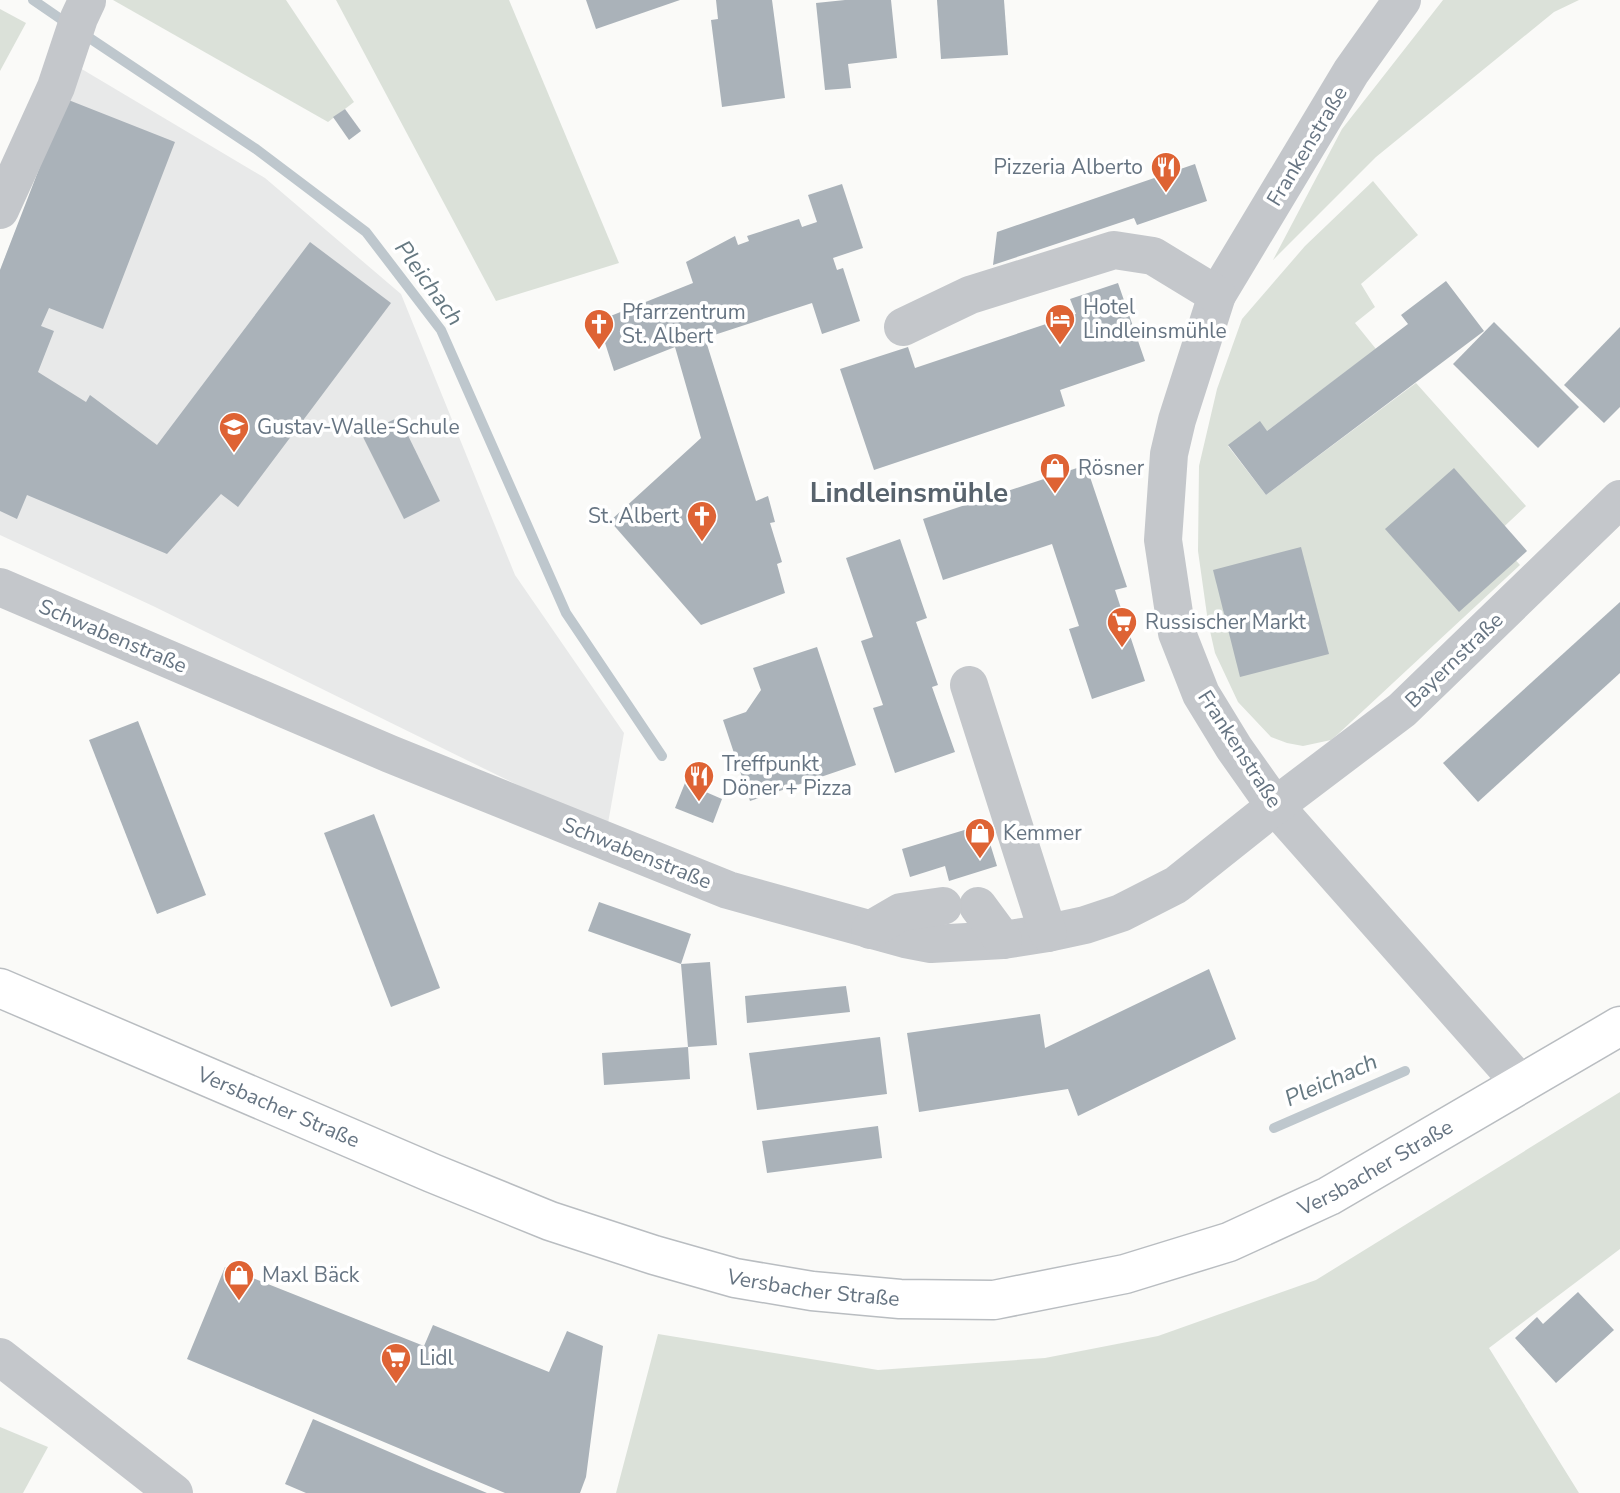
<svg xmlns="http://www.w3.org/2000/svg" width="1620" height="1493" viewBox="0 0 1620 1493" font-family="'Nunito Sans',sans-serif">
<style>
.built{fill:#e8e9e9}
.green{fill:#dbe1d9}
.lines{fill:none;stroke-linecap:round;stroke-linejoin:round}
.stream{stroke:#bec7cd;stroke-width:10}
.building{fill:#aab2b9}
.major-casing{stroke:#b9bdc1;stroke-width:41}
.minor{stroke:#c4c7cb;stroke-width:38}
.major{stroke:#fff;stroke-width:38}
.labels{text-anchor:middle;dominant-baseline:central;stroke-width:7;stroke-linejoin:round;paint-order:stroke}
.street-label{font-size:21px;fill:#667482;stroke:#fff}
.poi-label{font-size:21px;fill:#667482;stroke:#fff;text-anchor:start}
.water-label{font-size:23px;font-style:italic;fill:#667982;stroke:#fff}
.district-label{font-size:28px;font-weight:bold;fill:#58636d;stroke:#fff}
</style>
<rect width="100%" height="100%" fill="#fafaf8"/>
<!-- built -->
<path class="built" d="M80,68L265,178L401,294L515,575L624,733L607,829L153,606L0,535V270Z"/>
<!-- green -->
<g class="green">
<path d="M113,0H286L354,102L328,122Z"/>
<path d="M336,0H509L619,263L496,301Z"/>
<path d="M1443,0H1579L1554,12L1376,157L1273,260L1342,129Z"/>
<path d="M0,9L26,23L0,71Z"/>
<path d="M1373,181L1418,235L1361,284L1375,307L1355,323L1376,349L1267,431L1228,446L1266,495L1416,383L1526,506L1494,536L1520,565L1337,735L1331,740L1303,746L1287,743L1271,737L1238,702L1215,653L1208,622L1198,551L1199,466L1217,389L1242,319L1305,246Z"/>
<path d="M1620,1092V1249L1489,1348L1579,1493H616L658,1334L878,1370L1045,1358L1158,1336L1316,1280Z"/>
<path d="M0,1427L48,1447L23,1493H0Z"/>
</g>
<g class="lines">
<!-- stream -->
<g class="stream">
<path d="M33,0L68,24"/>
<path d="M82,33L256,149L366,232L441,330L566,613L662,756"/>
<path d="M1274,1128L1405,1071"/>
</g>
</g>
<!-- building -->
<g class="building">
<path d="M586,0H680L596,29Z"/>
<path d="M716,0H772L785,98L722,107L711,20L718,19Z"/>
<path d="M845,0H891L897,58L848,64L851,88L825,90L816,3Z"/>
<path d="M937,0H1004L1008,55L941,59Z"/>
<path d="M66,99L175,142L103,329L49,308L41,326L54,331L38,372L86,402L90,395L157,445L310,242L391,303L238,507L221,494L167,554L27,495L17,519L0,511V270Z"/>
<path d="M345,109L361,131L349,140L333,117Z"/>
<path d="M1195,164L1207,201L1137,225L1134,218L993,265L997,232Z"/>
<path d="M842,184L863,248L833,258L837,270L843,268L860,321L822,334L812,303L705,338L756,501L768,496L775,522L770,523L782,562L777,564L785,593L701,625L610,521L701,438L675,347L614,371L598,321L693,283L686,262L735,236L738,245L749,241L747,236L799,219L802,227L817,222L808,195Z"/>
<path d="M1446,281L1484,331L1266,495L1228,445L1260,421L1267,431L1408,324L1401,315Z"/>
<path d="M1118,283L1145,361L1060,390L1065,406L874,470L840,369L908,347L915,368L1076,314L1070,299Z"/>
<path d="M1494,322L1579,407L1538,448L1453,364Z"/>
<path d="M1620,327V407L1604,423L1564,385Z"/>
<path d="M399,417L440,501L404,519L362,435Z"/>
<path d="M1086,465L1127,587L1115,590L1145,681L1092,699L1069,629L1079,626L1052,544L943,580L923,519Z"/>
<path d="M1454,468L1527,551L1459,612L1385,529Z"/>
<path d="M900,539L927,618L916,622L938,685L932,687L955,752L895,773L873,708L883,705L861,641L873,637L846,558Z"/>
<path d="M1301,547L1329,654L1240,677L1213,570Z"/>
<path d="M1620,602V673L1478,802L1443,763Z"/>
<path d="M817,647L856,765L750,801L723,720L746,712L761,690L753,668Z"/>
<path d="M138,721L206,895L157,914L89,740Z"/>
<path d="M685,783L722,799L713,823L675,808Z"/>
<path d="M374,814L440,988L391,1007L324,833Z"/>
<path d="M984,824L997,866L949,881L945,866L910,877L902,849Z"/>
<path d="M599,902L691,934L681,964L710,962L717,1045L688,1047L690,1079L604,1085L602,1053L688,1047L681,964L588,931Z"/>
<path d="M1209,969L1236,1039L1078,1116L1068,1089L919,1112L907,1033L1040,1014L1045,1048Z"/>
<path d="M846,986L850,1012L747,1023L745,996Z"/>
<path d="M880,1037L887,1094L757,1110L749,1053Z"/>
<path d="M878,1126L882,1158L767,1173L762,1141Z"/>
<path d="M225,1267L424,1346L433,1325L549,1372L567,1331L603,1346L586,1477L580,1493H505L187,1359Z"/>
<path d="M1578,1292L1614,1330L1556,1383L1515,1338L1537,1317L1543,1324Z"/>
<path d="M313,1419L429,1469L487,1493H306L285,1484Z"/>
</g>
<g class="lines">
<!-- major casing -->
<g class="major-casing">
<g id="major">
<path id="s1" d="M0,988L432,1173L550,1221L654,1255L735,1278L812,1291L900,1299L994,1300L1125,1274L1229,1242L1329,1196L1620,1026"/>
</g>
</g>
<!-- minor -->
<g class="minor">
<path d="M1402,0L1351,72L1217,295L1177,420L1169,454L1163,540L1177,633L1201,694L1234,748L1275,806L1521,1084"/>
<path d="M0,210L56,87L79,18L87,1"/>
<path d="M903,327L970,295L1114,250L1153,256L1217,295"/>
<path d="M0,587L390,754L728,890L905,939L931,944L1003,940L1048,933L1085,925L1121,913L1176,885L1275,806L1402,710L1620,499"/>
<path d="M969,685L1048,933"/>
<path d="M978,906L1003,940"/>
<path d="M870,930L901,912L943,906"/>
<path d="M0,1357L174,1493"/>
</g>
<!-- major -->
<use href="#major" class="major"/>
</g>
<!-- icons -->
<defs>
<g id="restaurant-pin" transform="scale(1.575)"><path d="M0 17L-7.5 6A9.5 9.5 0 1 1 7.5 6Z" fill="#de6334" stroke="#fff"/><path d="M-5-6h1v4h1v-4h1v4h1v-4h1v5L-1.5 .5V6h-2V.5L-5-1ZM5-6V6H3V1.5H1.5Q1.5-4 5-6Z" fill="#fff"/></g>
<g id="hotel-pin" transform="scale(1.575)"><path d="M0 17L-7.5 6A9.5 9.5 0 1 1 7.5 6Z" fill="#de6334" stroke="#fff"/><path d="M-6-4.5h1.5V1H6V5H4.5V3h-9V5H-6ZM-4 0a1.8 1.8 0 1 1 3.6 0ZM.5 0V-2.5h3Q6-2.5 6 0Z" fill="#fff"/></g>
<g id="church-pin" transform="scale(1.575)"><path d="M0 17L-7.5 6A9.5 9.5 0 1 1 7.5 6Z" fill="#de6334" stroke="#fff"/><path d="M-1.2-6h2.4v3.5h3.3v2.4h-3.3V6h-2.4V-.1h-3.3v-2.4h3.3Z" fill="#fff"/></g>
<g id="school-pin" transform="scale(1.575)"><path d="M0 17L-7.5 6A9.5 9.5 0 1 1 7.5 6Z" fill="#de6334" stroke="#fff"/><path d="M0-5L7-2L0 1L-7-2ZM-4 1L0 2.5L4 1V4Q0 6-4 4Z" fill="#fff"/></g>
<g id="shop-pin" transform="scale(1.575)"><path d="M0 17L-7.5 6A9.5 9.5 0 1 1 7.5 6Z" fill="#de6334" stroke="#fff"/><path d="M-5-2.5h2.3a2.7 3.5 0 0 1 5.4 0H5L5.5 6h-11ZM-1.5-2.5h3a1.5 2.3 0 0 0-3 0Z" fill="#fff"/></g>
<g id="supermarket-pin" transform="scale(1.575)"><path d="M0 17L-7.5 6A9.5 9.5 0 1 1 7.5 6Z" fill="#de6334" stroke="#fff"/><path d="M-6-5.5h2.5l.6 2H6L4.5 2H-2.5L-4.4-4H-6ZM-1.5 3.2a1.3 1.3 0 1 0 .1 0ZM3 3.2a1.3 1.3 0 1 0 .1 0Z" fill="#fff"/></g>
</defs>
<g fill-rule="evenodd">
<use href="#restaurant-pin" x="1166" y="167"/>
<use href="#hotel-pin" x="1060" y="319"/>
<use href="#church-pin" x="599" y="324"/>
<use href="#school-pin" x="234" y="427"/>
<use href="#shop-pin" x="1055" y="468"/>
<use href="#church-pin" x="702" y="516"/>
<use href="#supermarket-pin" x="1122" y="622"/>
<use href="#restaurant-pin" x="699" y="776"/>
<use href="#shop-pin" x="980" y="833"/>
<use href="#shop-pin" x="239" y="1275"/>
<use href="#supermarket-pin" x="396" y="1358"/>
</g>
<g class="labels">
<!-- street labels -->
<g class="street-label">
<text transform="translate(1307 146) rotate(-59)">Frankenstraße</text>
<text transform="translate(113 636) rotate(23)">Schwabenstraße</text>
<text transform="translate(1454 660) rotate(-44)">Bayernstraße</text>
<text transform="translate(1240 749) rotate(57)">Frankenstraße</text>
<text transform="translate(637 853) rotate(22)">Schwabenstraße</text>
<text stroke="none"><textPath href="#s1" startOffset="303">Versbacher Straße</textPath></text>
<text stroke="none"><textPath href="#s1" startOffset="1458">Versbacher Straße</textPath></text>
<text stroke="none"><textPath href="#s1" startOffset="870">Versbacher Straße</textPath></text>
</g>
<!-- poi labels -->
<g class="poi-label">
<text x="1143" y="167" text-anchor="end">Pizzeria Alberto</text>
<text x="1083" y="307">Hotel<tspan x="1083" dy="24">Lindleinsmühle</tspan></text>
<text x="622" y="312">Pfarrzentrum<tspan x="622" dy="24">St. Albert</tspan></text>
<text x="257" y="427">Gustav-Walle-Schule</text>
<text x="1078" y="468">Rösner</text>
<text x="679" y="516" text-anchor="end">St. Albert</text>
<text x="1145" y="622">Russischer Markt</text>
<text x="722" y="764">Treffpunkt<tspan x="722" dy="24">Döner + Pizza</tspan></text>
<text x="1003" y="833">Kemmer</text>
<text x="262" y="1275">Maxl Bäck</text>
<text x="419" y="1358">Lidl</text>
</g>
<!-- water labels -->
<g class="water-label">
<text transform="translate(429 283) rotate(54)">Pleichach</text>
<text transform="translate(1331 1080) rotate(-24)">Pleichach</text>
</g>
<!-- district labels -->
<g class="district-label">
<text x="909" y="493">Lindleinsmühle</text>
</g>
</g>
</svg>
